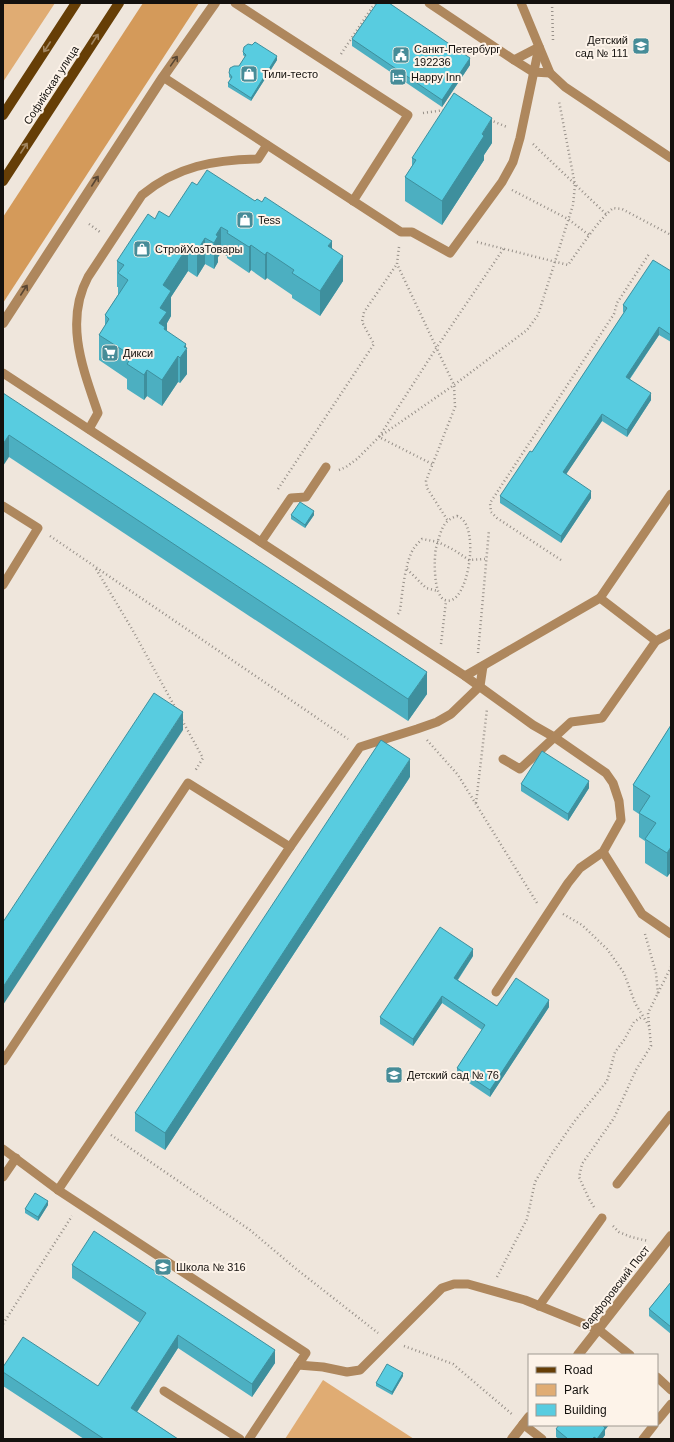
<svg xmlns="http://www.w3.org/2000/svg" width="674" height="1442" viewBox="0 0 674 1442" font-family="Helvetica,sans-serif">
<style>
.green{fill:#e0ac73}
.forest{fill:#d49a5a}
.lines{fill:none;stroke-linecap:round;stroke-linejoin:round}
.path{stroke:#979089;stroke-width:2.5;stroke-dasharray:1 3;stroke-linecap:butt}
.lane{stroke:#ae875d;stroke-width:9}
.street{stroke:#ae875d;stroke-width:10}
.primary{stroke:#663e06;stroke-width:10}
.wall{fill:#4cafc1}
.shaded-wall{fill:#3e8f9d}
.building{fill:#58cce0;stroke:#3e8f9d}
.oneway{stroke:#a28661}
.oneway2{stroke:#594632}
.labels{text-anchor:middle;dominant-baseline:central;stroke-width:4;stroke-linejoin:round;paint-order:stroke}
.poi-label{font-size:11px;fill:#14110e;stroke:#fdf3e9;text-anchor:start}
.street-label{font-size:11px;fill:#14110e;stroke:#fdf3e9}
</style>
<rect width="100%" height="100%" fill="#efe6dc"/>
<!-- green -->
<g class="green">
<path d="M3,3H55L3,82Z"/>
<path d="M323,1380L414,1439H285Z"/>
</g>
<!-- forest -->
<path class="forest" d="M143,3H199L3,303V217Z"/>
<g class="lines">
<!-- path -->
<g class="path">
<path d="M552,3L553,40"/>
<path d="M341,54L375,3"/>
<path d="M423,113L445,110"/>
<path d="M490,120L507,127"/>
<path d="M533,144L606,214"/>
<path d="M512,190L568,219L589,235"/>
<path d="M89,224L100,232"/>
<path d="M477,242L568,265C582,246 595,224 613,208L622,209L671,235"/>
<path d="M399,247L397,264L454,385L455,407L426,481L427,488L448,521"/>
<path d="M432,464L379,437L437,347L504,248"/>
<path d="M339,470L346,467L357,459L379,437L454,385L527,330L538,315L573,205L575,185L559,101"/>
<path d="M278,489L374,344L362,322L364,312L397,264"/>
<path d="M457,516C482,523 468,609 445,600C433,596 434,558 436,548C438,541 440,533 443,527C446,521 451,518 457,516Z"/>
<path d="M50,536L348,739"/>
<path d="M561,560L497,518L491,512L490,503L614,314L617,303L649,254"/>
<path d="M96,569L132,629L176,709"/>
<path d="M407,569L426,588L438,591"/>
<path d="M398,614L400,611C402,595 405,561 414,548C416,545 419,542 422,539L438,542L454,550L469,560L485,559"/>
<path d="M441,644L446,601"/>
<path d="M478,653L489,530"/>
<path d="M182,720L203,758L195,771"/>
<path d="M427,740L458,775L537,903"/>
<path d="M476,803L487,709"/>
<path d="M563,914L582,925L607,949L624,973L635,1003L649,1026"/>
<path d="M645,934L656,973L658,994"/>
<path d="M111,1135L250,1230L295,1268L378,1333"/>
<path d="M594,1207L589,1199L579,1177L582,1164L614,1118L636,1070L651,1046L648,1013L671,967"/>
<path d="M613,1226L619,1232L631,1237L648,1241"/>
<path d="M497,1277L527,1219L535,1182L551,1155L574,1122L607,1081L615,1052L624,1040L634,1022L643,1016"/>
<path d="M3,1324L72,1216"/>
<path d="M404,1346L453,1364L513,1415"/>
</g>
<!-- lane -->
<g class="lane">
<path d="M235,3L408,115L353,201"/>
<path d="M429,3L514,60L539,47"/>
<path d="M521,3L550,73L565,87L671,158"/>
<path d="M514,60L533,72L550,73"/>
<path d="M163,77L401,232H412L450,253L502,182L513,162L520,138L539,47"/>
<path d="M3,373L465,676L533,725L554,737L606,773L613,783L619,801L621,820L603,852L580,868L568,883L496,992"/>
<path d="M89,429L98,413C83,369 64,322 88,277L142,195C177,166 214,160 258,159L267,145"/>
<path d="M3,506L38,528L3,585"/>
<path d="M261,542L291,498L306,497L326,467"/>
<path d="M600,598L671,494"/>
<path d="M465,676L600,598L656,641"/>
<path d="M503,759L520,769L571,722L602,718L656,641L671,633"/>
<path d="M603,852L642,914L671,934"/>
<path d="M3,1061L188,783L290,847"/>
<path d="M3,1149L58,1190L306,1353L249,1439"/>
<path d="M3,1177L16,1158"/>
<path d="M617,1184L671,1115"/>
<path d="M58,1190L290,847L360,747L417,729L437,722L451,714L480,686L483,666"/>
<path d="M539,1306L602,1218"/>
<path d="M298,1365L323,1367L347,1372L360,1370L442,1288L454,1284H468L525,1300L599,1330L630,1355"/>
<path d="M657,1377L671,1390"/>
<path d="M164,1391L240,1439"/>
<path d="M657,1421L671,1404"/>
<path d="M523,1424L542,1439"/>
<path d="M643,1439L654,1425"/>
</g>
<!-- street -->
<g class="street">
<path d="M3,323L163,77L215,3"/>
<path d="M578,1355L671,1236"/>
<path d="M512,1439L529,1417"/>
</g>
<!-- primary -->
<g class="primary">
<path d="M3,115L76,3"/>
<path d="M3,181L119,3"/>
</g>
</g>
<!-- wall -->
<g class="wall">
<path d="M352,39L470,65L442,107L352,46Z"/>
<path d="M243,52L277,60L251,101L228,87V83L231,79L229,77V73L239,66L245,57L243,55Z"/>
<path d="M492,143L484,155V160L442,225L405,201V177L412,166V158Z"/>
<path d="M197,185L255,201L332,248L343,281L320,316L292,298V295L267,278L265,280L251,270L249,273L227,258V256L221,253L218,257V262L214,269L205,264L197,277L188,271L171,297V316L167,323V331L186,348L187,374L180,383L178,382L162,406L147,396L144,400L127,389V379L99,360V335L105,326V315L118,295V287H117V261L155,219L169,217Z"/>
<path d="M671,271V342L659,335L630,379L651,400L627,437L602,421L566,474L591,498L561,543L500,503V496L532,452L624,313L623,312V305Z"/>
<path d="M3,393L427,694L408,721L9,457Z"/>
<path d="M291,515H314L305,528L291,519Z"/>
<path d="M671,725V872L667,877L645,863V841L639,837V814L633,810V785Z"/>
<path d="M410,777L165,1150L135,1131V1113Z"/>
<path d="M521,784L589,788L568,821L521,791Z"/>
<path d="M473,956L458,980L497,1006L549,1007L490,1097L457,1075V1068L482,1030L442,1003L413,1046L380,1024V1017Z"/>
<path d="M48,1205L38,1221L25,1213V1209Z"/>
<path d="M72,1265L275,1363L252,1397L178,1348L137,1412L178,1439H84L3,1386V1367L98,1386L140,1323L72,1278Z"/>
<path d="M671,1282V1334L649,1316V1309Z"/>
<path d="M403,1376L392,1395L376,1386V1383Z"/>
<path d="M556,1429L605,1430V1435L602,1439H559L556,1437Z"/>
</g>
<!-- shaded-wall -->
<g class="shaded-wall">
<path d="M277,56V60L251,101V98Z"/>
<path d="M470,58V65L442,107V100Z"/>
<path d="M492,118V143L484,155V160L442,225V201L482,134Z"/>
<path d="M221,227V253L218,257V262L214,269V243L216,235Z"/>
<path d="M205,238V264L197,277V251Z"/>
<path d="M332,241V267L328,246Z"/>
<path d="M251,245V270L249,273V247Z"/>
<path d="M188,246V271L171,297V316L167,323V338L159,323L160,308L163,285Z"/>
<path d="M267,252V278L265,280V255Z"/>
<path d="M343,256V281L320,316V291Z"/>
<path d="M659,327V335L626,384V377Z"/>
<path d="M186,344V350L187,348V374L180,383V358L184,347Z"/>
<path d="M178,356V382L162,406V380Z"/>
<path d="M147,370V396L144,400V375Z"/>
<path d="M651,393V400L627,437V430Z"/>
<path d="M602,414V421L563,479V472Z"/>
<path d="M9,435V457L3,466V444Z"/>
<path d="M591,491V498L561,543V536Z"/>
<path d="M314,511V515L305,528V525Z"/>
<path d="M427,672V694L408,721V699Z"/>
<path d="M183,712V730L3,1005V987Z"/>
<path d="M410,759V777L165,1150V1133Z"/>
<path d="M589,781V788L568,821V814Z"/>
<path d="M671,847V872L667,877V853Z"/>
<path d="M473,949V956L454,985V978Z"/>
<path d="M442,996V1003L413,1046V1039Z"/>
<path d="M549,1000V1007L490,1097V1090Z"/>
<path d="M48,1201V1205L38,1221V1217Z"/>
<path d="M178,1335V1348L131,1421V1408Z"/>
<path d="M275,1350V1363L252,1397V1384Z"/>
<path d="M403,1373V1376L392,1395V1392Z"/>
<path d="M604,1425H609L605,1430V1435L602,1439H597Z"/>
</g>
<!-- building -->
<g class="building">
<path d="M377,3H389L470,58L442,100L352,39Z"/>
<path d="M255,42L277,56L251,98L228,83L232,77L229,73L230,68L234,66H239L246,55L243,52L244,47L248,44L252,45Z"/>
<path d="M454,93L492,118L482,134L484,136L442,201L405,177L416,160L412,158Z"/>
<path d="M207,170L255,201L257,199L262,202L265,197L332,241L328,246L343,256L320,291L292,273L294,270L267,252L265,255L251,245L249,247L227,233L228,231L221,227L216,235L218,236L214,243L205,238L197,251L188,246L163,285L171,291L160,308L167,312L159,323L165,327L164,329L186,344L184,347L187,348L180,358L178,356L162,380L147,370L144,375L127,364L132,356L99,335L109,319L105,315L128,280L118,273L124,265L117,261L142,223L148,214L155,219L159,211L169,217L192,182L197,185Z"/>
<path d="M653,260L671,271V335L659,327L626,377L651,393L627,430L602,414L563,472L591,491L561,536L500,496L530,451L532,452L627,308L623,305Z"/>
<path d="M3,393L427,672L408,699L9,435L3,444Z"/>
<path d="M300,502L314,511L305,525L291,515Z"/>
<path d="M154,693L183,712L3,987V922Z"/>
<path d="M671,725V847L667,853L645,839L656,823L639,813L650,796L633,785Z"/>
<path d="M381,740L410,759L165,1133L135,1113Z"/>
<path d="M542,751L589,781L568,814L521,784Z"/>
<path d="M440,927L473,949L454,978L497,1006L516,978L549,1000L490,1090L457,1068L485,1025L442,996L413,1039L380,1017Z"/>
<path d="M35,1193L48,1201L38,1217L25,1209Z"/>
<path d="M94,1231L275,1350L252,1384L178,1335L131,1408L178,1439H104L3,1372V1367L23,1337L98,1386L146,1313L72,1265Z"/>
<path d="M671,1282V1327L649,1309Z"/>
<path d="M387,1364L403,1373L392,1392L376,1383Z"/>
<path d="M559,1425H604L603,1426L605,1428L597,1439L594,1437L593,1439H568L556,1429Z"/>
</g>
<!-- one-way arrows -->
<defs><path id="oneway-shaft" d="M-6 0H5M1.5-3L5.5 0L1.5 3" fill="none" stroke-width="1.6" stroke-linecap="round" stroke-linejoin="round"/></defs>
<g class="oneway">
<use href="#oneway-shaft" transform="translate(95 39) rotate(-57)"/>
<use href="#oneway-shaft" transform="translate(47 47) rotate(123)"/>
<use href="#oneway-shaft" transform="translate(24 148) rotate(-57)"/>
</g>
<g class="oneway2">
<use href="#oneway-shaft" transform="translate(174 61) rotate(-55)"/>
<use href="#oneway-shaft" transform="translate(95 181) rotate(-57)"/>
<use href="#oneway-shaft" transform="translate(24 290) rotate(-57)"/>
</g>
<!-- icons -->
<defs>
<g id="school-square" transform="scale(0.9)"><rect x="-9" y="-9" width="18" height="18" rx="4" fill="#468c98" stroke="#fdf3e9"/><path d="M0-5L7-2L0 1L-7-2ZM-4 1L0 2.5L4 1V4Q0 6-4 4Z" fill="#fff"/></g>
<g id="civic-square" transform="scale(0.9)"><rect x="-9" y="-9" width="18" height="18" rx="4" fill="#468c98" stroke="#fdf3e9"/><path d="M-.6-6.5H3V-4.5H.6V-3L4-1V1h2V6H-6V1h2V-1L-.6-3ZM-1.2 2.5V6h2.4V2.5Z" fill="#fff"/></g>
<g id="shop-square" transform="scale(0.9)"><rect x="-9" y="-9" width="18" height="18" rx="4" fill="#468c98" stroke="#fdf3e9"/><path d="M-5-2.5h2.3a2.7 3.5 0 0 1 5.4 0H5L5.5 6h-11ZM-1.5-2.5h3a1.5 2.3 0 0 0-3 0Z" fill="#fff"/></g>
<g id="hotel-square" transform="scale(0.9)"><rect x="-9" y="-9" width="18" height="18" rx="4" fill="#468c98" stroke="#fdf3e9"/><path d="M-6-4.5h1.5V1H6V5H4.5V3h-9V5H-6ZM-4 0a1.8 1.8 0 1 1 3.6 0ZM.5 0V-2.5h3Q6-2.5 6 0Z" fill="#fff"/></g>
<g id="supermarket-square" transform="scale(0.9)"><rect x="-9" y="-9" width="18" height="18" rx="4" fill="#468c98" stroke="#fdf3e9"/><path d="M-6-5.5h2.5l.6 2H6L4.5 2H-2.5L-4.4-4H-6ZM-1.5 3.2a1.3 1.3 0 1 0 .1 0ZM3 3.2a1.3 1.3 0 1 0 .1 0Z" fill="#fff"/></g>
</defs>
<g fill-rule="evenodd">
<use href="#school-square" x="641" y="46"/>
<use href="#civic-square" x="401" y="55"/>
<use href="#shop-square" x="249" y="74"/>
<use href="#hotel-square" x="398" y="77"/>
<use href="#shop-square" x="245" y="220"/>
<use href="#shop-square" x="142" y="249"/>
<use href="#supermarket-square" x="110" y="353"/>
<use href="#school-square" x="394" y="1075"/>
<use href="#school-square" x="163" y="1267"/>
</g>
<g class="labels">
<!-- poi labels -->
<g class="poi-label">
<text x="628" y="40" text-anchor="end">Детский<tspan x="628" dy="13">сад № 111</tspan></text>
<text x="414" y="49">Санкт-Петербург<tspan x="414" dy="13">192236</tspan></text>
<text x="262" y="74">Тили-тесто</text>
<text x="411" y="77">Happy Inn</text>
<text x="258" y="220">Tess</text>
<text x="155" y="249">СтройХозТовары</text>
<text x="123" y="353">Дикси</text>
<text x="407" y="1075">Детский сад № 76</text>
<text x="176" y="1267">Школа № 316</text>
</g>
<!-- street labels -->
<g class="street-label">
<text transform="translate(51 85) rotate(-57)">Софийская улица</text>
<text transform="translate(615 1288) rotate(-52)">Фарфоровский Пост</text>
</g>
</g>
<!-- border -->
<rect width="674" height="1442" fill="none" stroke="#14110e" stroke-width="8"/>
<!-- legend -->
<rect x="528" y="1354" width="130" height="72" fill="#fdf3e9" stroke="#a09991"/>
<rect x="536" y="1367" width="20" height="6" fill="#663e06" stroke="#a09991"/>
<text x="564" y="1374" font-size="12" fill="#14110e">Road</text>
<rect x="536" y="1384" width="20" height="12" fill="#e0ac73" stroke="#a09991"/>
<text x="564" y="1394" font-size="12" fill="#14110e">Park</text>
<rect x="536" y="1404" width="20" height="12" fill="#58cce0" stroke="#a09991"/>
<text x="564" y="1414" font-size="12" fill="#14110e">Building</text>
</svg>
